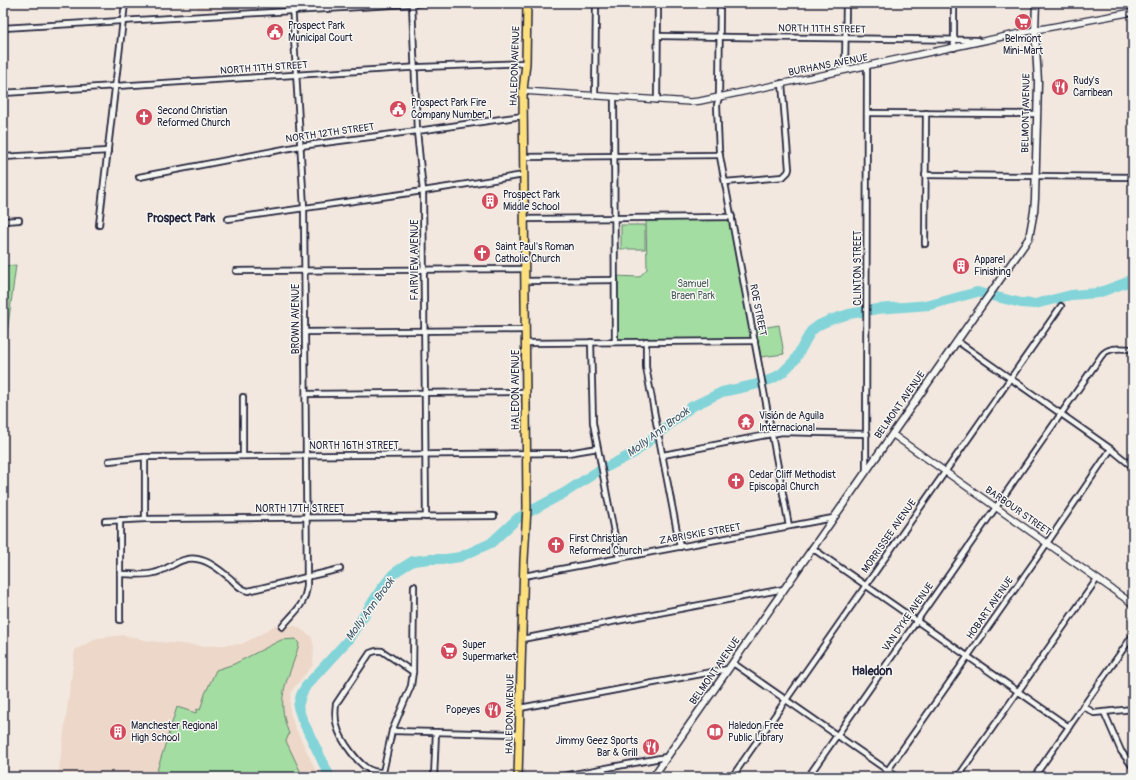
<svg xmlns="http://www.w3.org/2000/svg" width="1136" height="780" viewBox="0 0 1136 780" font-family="Pangolin,sans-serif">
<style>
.built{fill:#edd7c9}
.green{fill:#a4dda2;stroke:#63806e}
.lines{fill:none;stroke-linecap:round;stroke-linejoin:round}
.river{stroke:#82d4d8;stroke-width:10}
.minor-casing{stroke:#22223b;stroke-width:8}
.tertiary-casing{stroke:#22223b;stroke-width:8}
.secondary-casing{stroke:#22223b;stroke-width:9}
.primary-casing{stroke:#22223b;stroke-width:10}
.minor{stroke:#f6f6f2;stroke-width:4.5}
.tertiary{stroke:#f6f6f2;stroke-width:5.5}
.secondary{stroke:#f6f6f2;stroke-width:6}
.primary{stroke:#fce080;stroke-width:7}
.labels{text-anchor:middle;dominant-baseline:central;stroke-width:3;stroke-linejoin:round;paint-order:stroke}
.poi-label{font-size:10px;fill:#22223b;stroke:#f6f6f2;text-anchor:start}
.street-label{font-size:10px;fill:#22223b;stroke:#f6f6f2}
.park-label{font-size:10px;fill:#495a5a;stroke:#f6f6f2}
.water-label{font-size:11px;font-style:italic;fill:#3f576a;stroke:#f6f6f2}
.quarter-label{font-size:12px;font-weight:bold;fill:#22223b;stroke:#f6f6f2}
</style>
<rect width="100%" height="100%" fill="#f2e8df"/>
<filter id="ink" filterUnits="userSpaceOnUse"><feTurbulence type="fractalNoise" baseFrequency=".025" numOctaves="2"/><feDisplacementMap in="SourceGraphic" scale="8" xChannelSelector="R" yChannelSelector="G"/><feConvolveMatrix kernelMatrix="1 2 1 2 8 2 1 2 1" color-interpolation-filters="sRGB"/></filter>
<g filter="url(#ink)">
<!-- built -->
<g class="built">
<path d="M197,3H284V4L198,10Z"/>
<path d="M275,625L296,626L311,636L314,647L313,665L293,689L291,694L290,704V712L294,725L319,777H58L75,650L98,638L124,635L149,641L203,646L242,644L261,634Z"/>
</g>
<!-- green -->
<g class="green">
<path d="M732,216L754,341L615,342V276L639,277L647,269L646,217Z"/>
<rect x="621" y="225" width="24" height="24"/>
<path d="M16,265L3,364V266Z"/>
<path d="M779,325L784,354L761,357L756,329Z"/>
<path d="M296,639L299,644C289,682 274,693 289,734L286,741L303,777H155L177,707L196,713L197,709L200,710L205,694L216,670L234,664L281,640Z"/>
</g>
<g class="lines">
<!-- river -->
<path class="river" d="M330,777L302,719L298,707L301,695L306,686L348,640L381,589L393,574L400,569L413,561L430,559H446L460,557L491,543L518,518L566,492L595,473L634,453L691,407L722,392L754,385L772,379L782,373L795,360L811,331L819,325L830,320L849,314L877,309L930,305L977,292L1021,303L1035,304L1071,295L1098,293L1125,283L1133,278"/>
<!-- minor casing -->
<g class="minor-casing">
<g id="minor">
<path d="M412,3L417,131L423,191L426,517"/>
<path d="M720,3L719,97L717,105L719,151L789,526"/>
<path d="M3,7L4,3"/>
<path d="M3,28L426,3"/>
<path d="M658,36L977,40"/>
<path d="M954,48V3"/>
<path d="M845,70L846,3"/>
<path d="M3,93L422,67L526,63"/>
<path d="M595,96L596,3"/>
<path d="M614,97L615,342"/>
<path d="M657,100L658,3"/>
<path d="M867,113L1037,114"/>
<path d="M3,157L108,151"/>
<path d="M524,157L720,155"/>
<path d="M925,175L1133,177"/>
<path d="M139,177L300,146L417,131L523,116"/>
<path d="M725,182L783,177L788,172L789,169L782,83"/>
<path d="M228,219L423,191L524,175"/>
<path d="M524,219L732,217"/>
<path d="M3,221L19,220"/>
<path d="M99,225L125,3"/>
<path d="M925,244L926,113"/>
<path d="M236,271L525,269"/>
<path d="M525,281L615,280"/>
<path d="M305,332L525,330"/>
<path d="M646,341V367L657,427"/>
<path d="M957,341L1111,449L1133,467"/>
<path d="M591,342L593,423L619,558"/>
<path d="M526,343L755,341"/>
<path d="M306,394L526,392"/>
<path d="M243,397V456"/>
<path d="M659,438L680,547"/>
<path d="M663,455L782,432L867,434"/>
<path d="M145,457V519"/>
<path d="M109,461L145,457L568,453L598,448"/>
<path d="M866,471L867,66"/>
<path d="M105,521L145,519L494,516"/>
<path d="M812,548L1069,727"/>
<path d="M120,574C131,574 143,576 154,573C169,570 180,556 197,559C210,561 221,571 231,579C236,584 241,590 248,591L340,569"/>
<path d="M524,576L833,518"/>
<path d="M120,620V520"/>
<path d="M282,627C295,611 305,606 307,585L304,208L292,3"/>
<path d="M522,639L784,589"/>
<path d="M733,663L897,777"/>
<path d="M1083,706L1094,713L1133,709"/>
<path d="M520,708L728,669"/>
<path d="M1104,712L1121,751L1133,767"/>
<path d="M392,731L520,734"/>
<path d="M383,772C380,772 376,772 373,771C360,768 340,739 337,726C335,719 335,711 336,704L370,653C374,651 377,650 382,651L413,672"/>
<path d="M382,777L392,731L411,686L413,672L414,586"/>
<path d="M434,777L436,732"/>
<path d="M558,777L666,757"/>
<path d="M732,777L1061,306"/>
<path d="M808,777L1102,355C1110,346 1122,349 1133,349"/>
<path d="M883,777L1041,552L1111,449"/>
<path d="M958,777L1097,579"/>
<path d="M1034,777L1133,635"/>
</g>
</g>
<!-- tertiary casing -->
<g class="tertiary-casing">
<g id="tertiary">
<path d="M523,91L691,102L700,101L1035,30L1133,12"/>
<path d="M892,434L1133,604"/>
</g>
</g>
<!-- secondary casing -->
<g class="secondary-casing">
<path id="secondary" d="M653,777L1029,238L1034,211L1035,199L1038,82L1035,30L1036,3"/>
</g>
<!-- primary casing -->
<g class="primary-casing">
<path id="primary" d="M518,777L524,560L527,507L523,91L526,63L527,3"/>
</g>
<!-- minor -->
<use href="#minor" class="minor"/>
<!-- tertiary -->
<use href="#tertiary" class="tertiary"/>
<!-- secondary -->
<use href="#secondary" class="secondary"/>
<!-- primary -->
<use href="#primary" class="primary"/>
</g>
</g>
<!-- icons -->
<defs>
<g id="supermarket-disc" transform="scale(0.9)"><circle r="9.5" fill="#d1495b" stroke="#f6f6f2"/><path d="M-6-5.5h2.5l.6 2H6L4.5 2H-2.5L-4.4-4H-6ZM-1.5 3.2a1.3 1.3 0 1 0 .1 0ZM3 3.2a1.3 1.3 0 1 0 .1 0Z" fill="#fff"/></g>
<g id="civic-disc" transform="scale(0.9)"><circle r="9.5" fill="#d1495b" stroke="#f6f6f2"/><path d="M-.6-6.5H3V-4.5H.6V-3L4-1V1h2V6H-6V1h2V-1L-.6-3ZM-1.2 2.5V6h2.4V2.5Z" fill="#fff"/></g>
<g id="restaurant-disc" transform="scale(0.9)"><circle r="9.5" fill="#d1495b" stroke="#f6f6f2"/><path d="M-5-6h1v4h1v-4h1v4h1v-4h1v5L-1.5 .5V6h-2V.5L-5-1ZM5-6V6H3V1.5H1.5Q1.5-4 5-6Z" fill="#fff"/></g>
<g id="church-disc" transform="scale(0.9)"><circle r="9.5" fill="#d1495b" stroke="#f6f6f2"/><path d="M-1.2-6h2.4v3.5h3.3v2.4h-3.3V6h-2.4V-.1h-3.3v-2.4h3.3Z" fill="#fff"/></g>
<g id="building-disc" transform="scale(0.9)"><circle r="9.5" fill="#d1495b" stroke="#f6f6f2"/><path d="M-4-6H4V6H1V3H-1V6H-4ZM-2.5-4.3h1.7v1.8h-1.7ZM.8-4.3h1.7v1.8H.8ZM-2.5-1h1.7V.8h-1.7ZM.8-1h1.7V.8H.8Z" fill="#fff"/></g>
<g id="temple-disc" transform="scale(0.9)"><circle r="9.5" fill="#d1495b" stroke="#f6f6f2"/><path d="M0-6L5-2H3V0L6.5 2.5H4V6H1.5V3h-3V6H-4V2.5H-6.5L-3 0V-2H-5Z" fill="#fff"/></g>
<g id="library-disc" transform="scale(0.9)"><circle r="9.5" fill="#d1495b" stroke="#f6f6f2"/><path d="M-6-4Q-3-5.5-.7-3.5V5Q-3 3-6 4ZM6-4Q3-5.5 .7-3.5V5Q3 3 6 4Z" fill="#fff"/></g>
</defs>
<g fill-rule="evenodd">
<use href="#supermarket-disc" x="1023" y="22"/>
<use href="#civic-disc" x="275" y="32"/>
<use href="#restaurant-disc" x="1060" y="87"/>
<use href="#civic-disc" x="398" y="109"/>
<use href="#church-disc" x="144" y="117"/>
<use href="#building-disc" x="490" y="201"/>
<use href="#church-disc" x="482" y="253"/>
<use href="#building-disc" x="961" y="266"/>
<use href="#temple-disc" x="746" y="422"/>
<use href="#church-disc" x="736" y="481"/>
<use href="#church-disc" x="556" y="545"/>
<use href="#supermarket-disc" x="449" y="651"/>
<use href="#restaurant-disc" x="493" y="710"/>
<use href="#building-disc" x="118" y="732"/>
<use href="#library-disc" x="715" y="732"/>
<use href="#restaurant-disc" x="651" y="747"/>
</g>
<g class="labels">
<!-- poi labels -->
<g class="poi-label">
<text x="288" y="26">Prospect Park<tspan x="288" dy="12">Municipal Court</tspan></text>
<text x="1023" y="39" text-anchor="middle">Belmont<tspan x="1023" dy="12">Mini-Mart</tspan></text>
<text x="1073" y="81">Rudy's<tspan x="1073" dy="12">Carribean</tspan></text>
<text x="411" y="103">Prospect Park Fire<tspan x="411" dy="12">Company Number 1</tspan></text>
<text x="157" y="111">Second Christian<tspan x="157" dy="12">Reformed Church</tspan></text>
<text x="503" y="195">Prospect Park<tspan x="503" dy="12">Middle School</tspan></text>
<text x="495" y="247">Saint Paul's Roman<tspan x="495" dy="12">Catholic Church</tspan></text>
<text x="974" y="260">Apparel<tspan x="974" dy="12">Finishing</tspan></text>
<text x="759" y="416">Visión de Aguila<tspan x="759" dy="12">Internacional</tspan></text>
<text x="749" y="475">Cedar Cliff Methodist<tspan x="749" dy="12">Episcopal Church</tspan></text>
<text x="569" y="539">First Christian<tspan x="569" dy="12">Reformed Church</tspan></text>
<text x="462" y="645">Super<tspan x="462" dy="12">Supermarket</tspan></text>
<text x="480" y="710" text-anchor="end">Popeyes</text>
<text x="131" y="726">Manchester Regional<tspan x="131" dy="12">High School</tspan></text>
<text x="728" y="726">Haledon Free<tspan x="728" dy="12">Public Library</tspan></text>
<text x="638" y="741" text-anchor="end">Jimmy Geez Sports<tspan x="638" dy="12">Bar &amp; Grill</tspan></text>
</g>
<!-- street labels -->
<g class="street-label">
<text transform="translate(822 29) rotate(1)">NORTH 11TH STREET</text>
<text transform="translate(828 65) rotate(-11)">BURHANS AVENUE</text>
<text transform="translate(515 66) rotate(-88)">HALEDON AVENUE</text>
<text transform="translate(264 68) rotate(-4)">NORTH 11TH STREET</text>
<text transform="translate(1026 113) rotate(-89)">BELMONT AVENUE</text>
<text transform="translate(330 133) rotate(-8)">NORTH 12TH STREET</text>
<text transform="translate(415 260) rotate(-90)">FAIRVIEW AVENUE</text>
<text transform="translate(858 268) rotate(-90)">CLINTON STREET</text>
<text transform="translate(758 310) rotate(79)">ROE STREET</text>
<text transform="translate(296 319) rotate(-90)">BROWN AVENUE</text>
<text transform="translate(516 390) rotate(-90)">HALEDON AVENUE</text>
<text transform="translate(900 405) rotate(-55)">BELMONT AVENUE</text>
<text x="354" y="446">NORTH 16TH STREET</text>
<text x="300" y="509">NORTH 17TH STREET</text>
<text transform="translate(1018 511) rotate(35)">BARBOUR STREET</text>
<text transform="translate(700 534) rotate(-10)">ZABRISKIE STREET</text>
<text transform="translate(889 536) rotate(-55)">MORRISSEE AVENUE</text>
<text transform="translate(990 608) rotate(-55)">HOBART AVENUE</text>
<text transform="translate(908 617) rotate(-55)">VAN DYKE AVENUE</text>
<text transform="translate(715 671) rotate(-55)">BELMONT AVENUE</text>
<text transform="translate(510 714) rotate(-89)">HALEDON AVENUE</text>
</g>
<!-- park labels -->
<g class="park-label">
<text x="693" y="284">Samuel<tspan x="693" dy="12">Braen Park</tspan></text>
</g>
<!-- water labels -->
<g class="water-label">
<text transform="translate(658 432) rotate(-37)">Molly Ann Brook</text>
<text transform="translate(370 609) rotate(-54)">Molly Ann Brook</text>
</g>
<!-- quarter labels -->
<g class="quarter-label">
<text x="181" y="218">Prospect Park</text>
<text x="872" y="671">Haledon</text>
</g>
</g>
<!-- margin -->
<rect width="1136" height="780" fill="none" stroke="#f6f6f2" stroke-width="16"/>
<rect x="8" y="8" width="1120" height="764" fill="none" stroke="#22223b" stroke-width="1.5" filter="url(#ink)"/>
</svg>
